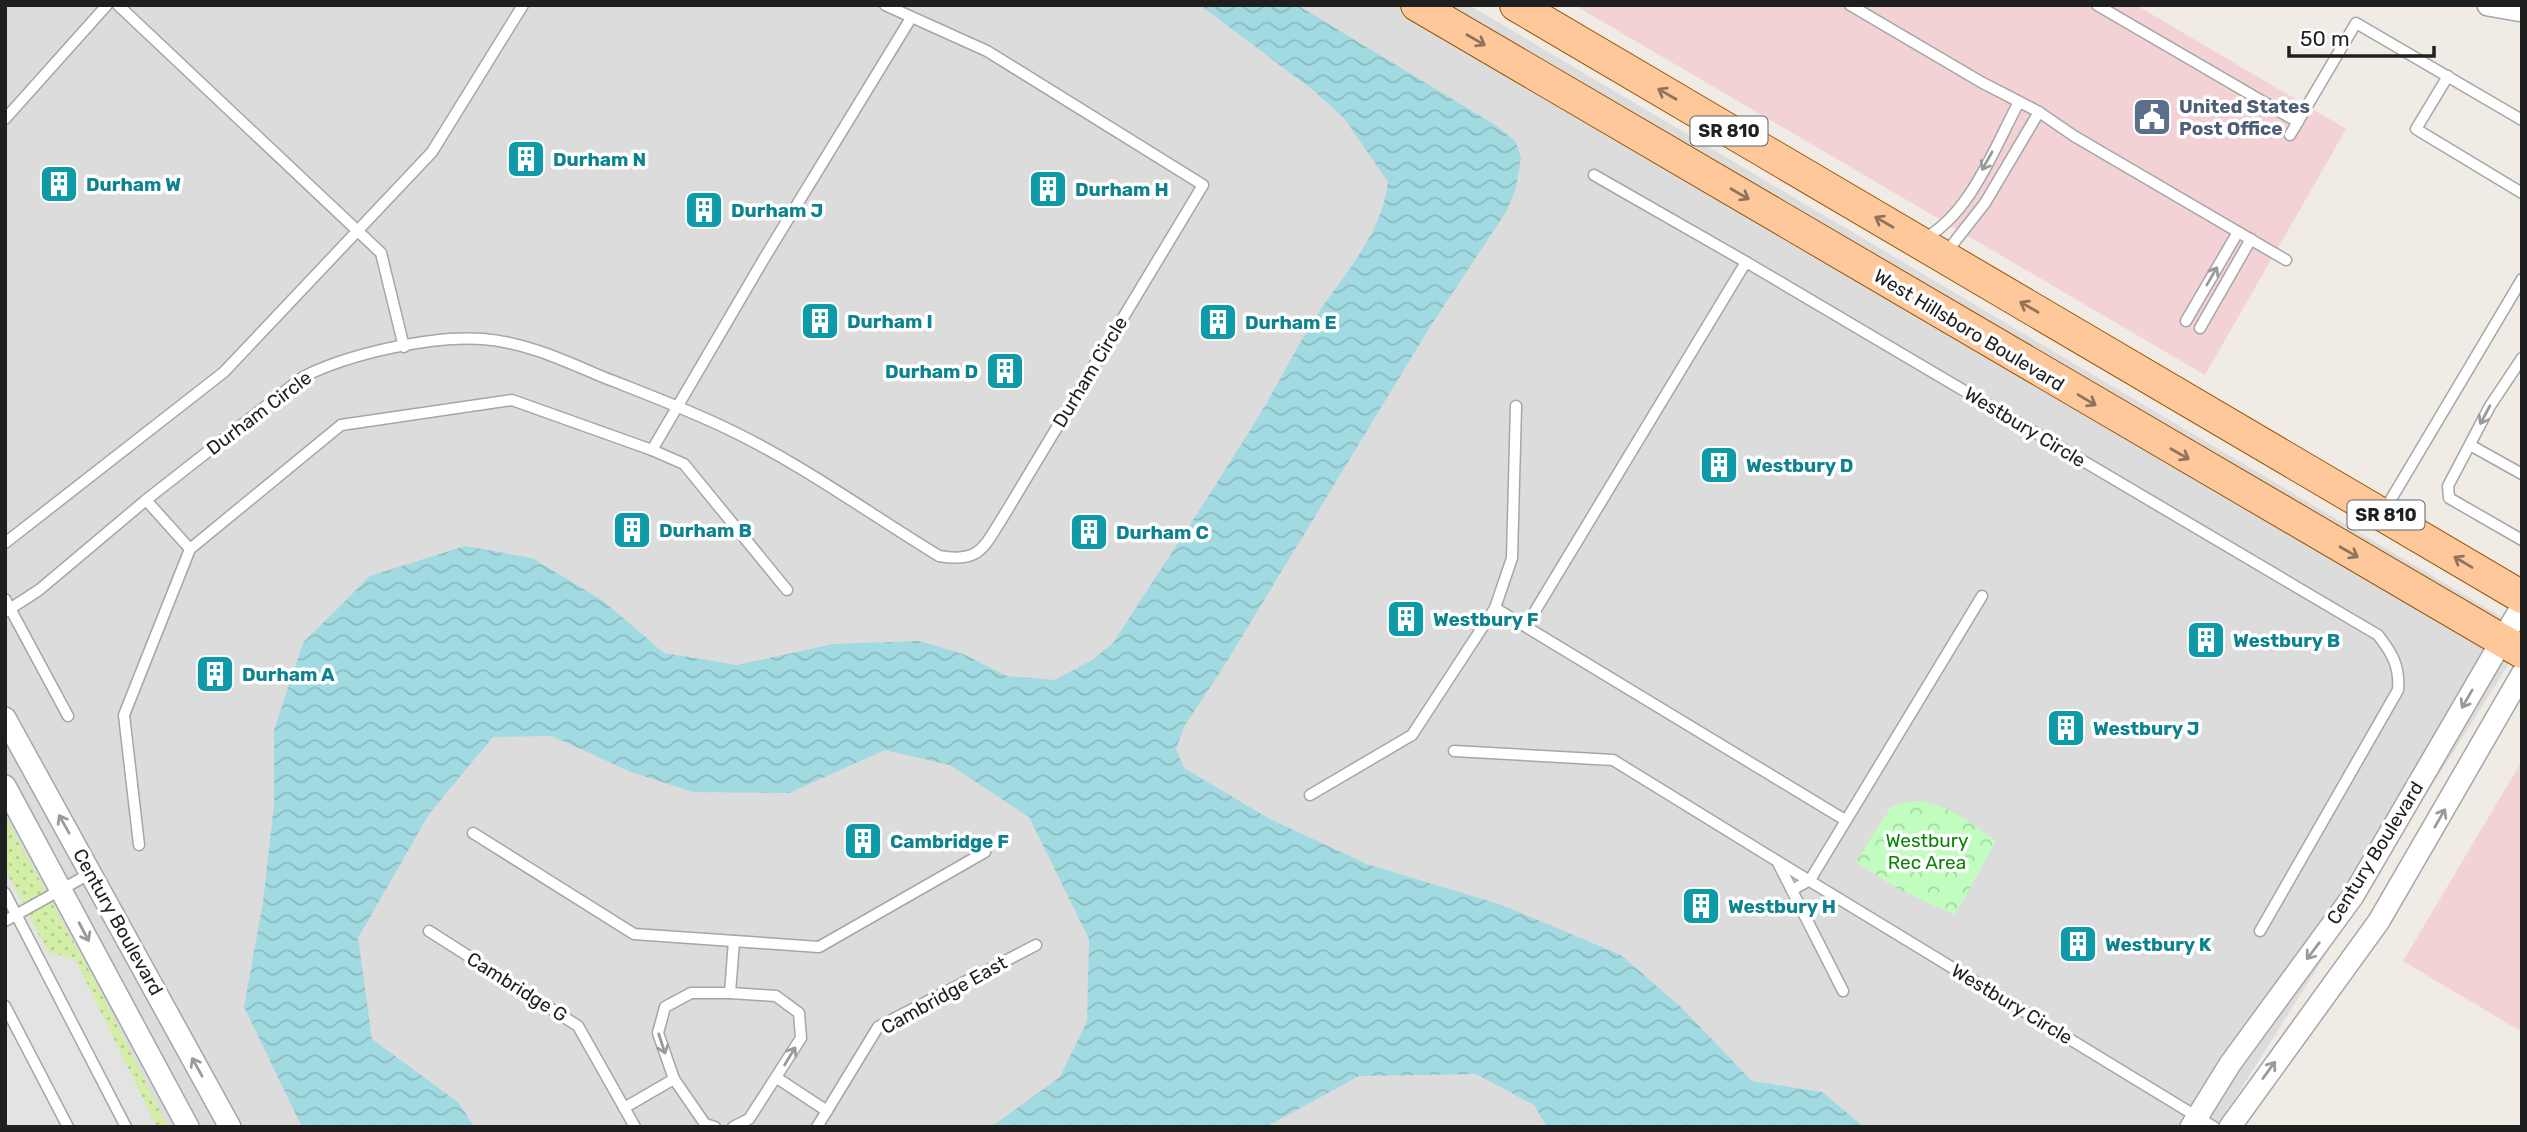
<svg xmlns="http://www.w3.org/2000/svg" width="2527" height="1132" viewBox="0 0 2527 1132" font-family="Rubik,sans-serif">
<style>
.residential{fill:#dddcdc}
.commercial{fill:#f2d2d5}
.grass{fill:url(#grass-dots)}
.park{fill:url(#park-crowns)}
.parking{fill:#e3e3e3}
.water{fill:url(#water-waves)}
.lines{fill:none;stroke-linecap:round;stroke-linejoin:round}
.service-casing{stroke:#a6a6a6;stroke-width:13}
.minor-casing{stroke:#a6a6a6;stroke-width:24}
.primary-casing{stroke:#9a5500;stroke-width:34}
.service{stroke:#fff;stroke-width:10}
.minor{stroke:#fff;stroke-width:21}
.primary{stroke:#ffc89b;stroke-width:32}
.oneway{stroke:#8f745d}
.oneway2{stroke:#9a9a9a}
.labels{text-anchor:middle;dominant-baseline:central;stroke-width:7;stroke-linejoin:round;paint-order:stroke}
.shield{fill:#fff;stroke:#626262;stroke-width:2}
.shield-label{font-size:18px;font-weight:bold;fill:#1f1f1f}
.service-label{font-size:19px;font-weight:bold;fill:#4e5e75;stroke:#fff;text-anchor:start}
.culture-label{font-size:19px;font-weight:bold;fill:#0d838f;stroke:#fff;text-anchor:start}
.street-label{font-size:19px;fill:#1f1f1f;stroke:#fff}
.park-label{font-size:19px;fill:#088504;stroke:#fff}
</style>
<defs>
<pattern id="grass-dots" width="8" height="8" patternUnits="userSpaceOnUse" patternTransform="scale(1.75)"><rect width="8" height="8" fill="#d2eea7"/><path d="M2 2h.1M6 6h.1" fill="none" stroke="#b4cc8f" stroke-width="1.8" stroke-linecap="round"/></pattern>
<pattern id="park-crowns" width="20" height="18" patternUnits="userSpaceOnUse" patternTransform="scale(1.75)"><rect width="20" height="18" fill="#c1fdbf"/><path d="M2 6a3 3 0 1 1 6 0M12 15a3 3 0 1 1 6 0" fill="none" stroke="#a5d8a4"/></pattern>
<pattern id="water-waves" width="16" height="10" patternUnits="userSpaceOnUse" patternTransform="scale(1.75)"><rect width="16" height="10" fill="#a2dae1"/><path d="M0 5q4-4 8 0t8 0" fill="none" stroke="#8bbbc1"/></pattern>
</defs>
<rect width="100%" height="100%" fill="#f0ebe4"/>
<!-- residential -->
<path class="residential" d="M5,5H1469L2522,629V643L2217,1127H5Z"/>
<!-- commercial -->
<g class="commercial">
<path d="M1574,5H2136L2346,129L2205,375Z"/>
<path d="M2522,761V1032L2403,961Z"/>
</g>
<!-- grass -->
<path class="grass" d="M5,816L105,1000L168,1127H5Z"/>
<!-- park -->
<path class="park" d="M1919,801C1950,805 1971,823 1996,841L1955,915L1896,888L1856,862L1890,808L1900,803Z"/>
<!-- parking -->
<path class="parking" d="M5,869L48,952L75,959L157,1127H5Z"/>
<!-- water -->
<path class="water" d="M1200,5H1297L1497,126L1516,142L1521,158L1516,188L1506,212L1430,327L1221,671L1185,725L1176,749L1184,768L1268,818L1367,864L1502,905L1621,955L1681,1007L1752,1081L1822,1092L1864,1127H1547L1534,1105L1476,1074L1359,1076L1266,1127H991L1060,1077L1087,1021L1089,939L1029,817L950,765L885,750L789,793L693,792L631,772L552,736L493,737L429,814L358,938L372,1039L459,1103L474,1127H302L244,1007L263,902L274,804V730L303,643L370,576L465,546L532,558L602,600L664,653L737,665L833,644L919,641L963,654L1007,676L1055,680L1092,660L1113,643C1162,567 1213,491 1260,414C1279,383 1294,351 1313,321C1342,275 1381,238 1388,182L1344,118L1314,91Z"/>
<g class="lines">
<!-- service casing -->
<g class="service-casing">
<g id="service">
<path d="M118,5L381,253L404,347"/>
<path d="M1850,5L1981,82L2039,112L2074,136L2286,260"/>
<path d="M2097,5L2298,122"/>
<path d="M2448,76L2416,129L2522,193"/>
<path d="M5,119L107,5"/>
<path d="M2290,135L2356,23L2522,120"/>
<path d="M1594,175L1746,262"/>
<path d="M1922,240C1971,214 1994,148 2019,102"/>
<path d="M1945,254L1985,203L2039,112"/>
<path d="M2186,321L2238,232"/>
<path d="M2200,328L2251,239"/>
<path d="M2522,358L2490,406L2448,486L2449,498L2522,540"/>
<path d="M2470,445L2522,474"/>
<path d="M652,450L765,257L911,18"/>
<path d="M146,500L190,549"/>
<path d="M2384,511L2522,279"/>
<path d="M5,543L224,372L432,152L523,5"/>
<path d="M5,599L68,716"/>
<path d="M1495,608L1845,820"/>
<path d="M5,612L39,590L146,500L303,377C348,354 432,335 483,339C525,342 565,361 603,377C646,394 689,410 730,430C803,465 870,514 939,556C979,563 983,549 1003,517L1203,185L987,51L885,5"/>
<path d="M1526,626L1746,262L2378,635C2392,653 2400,666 2398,690L2260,931"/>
<path d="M1454,751L1613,760L1777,861L1843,991"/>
<path d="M1310,795L1412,735L1495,608L1512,558L1516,406"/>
<path d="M473,833L634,934L819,947L985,852"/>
<path d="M139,845L124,715L190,549L341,425L512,400L652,450L684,464L787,590"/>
<path d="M1777,861L2214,1127"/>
<path d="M1792,890L1810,880L1982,596"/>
<path d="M5,893L126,1127"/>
<path d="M5,921L91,873"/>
<path d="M429,931L578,1026L635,1127"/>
<path d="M730,993L734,941"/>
<path d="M5,1006L68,1127"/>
<path d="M777,1078L827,1111"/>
<path d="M624,1108L674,1079"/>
<path d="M715,1127L705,1124L674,1079L658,1033L665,1007L691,993H730L776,996L799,1013L801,1038L749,1119L733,1127"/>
<path d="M817,1127L878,1027L1036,945"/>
</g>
</g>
<!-- minor casing -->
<g class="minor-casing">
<g id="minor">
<path d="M2488,5L2522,11"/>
<path d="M5,718L230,1127"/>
<path d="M5,786L188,1127"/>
<path d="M2191,1127L2230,1064L2353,896L2522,606"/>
<path d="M2230,1127L2379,921L2522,674"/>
</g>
</g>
<!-- primary casing -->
<g class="primary-casing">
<g id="primary">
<path d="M1417,5L2522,652"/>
<path d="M1516,5L2522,597"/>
</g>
</g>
<!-- service -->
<use href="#service" class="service"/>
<!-- minor -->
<use href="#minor" class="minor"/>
<!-- primary -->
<use href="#primary" class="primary"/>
</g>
<!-- one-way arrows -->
<defs><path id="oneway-shaft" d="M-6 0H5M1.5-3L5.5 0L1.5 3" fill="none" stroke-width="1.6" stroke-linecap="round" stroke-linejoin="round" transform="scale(1.75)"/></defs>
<g class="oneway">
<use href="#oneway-shaft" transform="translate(1476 40) rotate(30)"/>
<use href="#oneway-shaft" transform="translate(1667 94) rotate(-150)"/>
<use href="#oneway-shaft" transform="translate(1740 194) rotate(30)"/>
<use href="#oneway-shaft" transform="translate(1884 222) rotate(-150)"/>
<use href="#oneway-shaft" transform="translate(2029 307) rotate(-150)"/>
<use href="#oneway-shaft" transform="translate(2087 400) rotate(31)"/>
<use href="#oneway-shaft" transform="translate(2180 454) rotate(30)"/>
<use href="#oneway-shaft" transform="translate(2349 552) rotate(30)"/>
<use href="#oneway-shaft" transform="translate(2463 562) rotate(-149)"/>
</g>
<g class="oneway2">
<use href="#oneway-shaft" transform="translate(1987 161) rotate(119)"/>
<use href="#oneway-shaft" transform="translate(2212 276) rotate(-60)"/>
<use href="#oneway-shaft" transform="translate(2485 415) rotate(118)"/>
<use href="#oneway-shaft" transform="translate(2467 699) rotate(120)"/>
<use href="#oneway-shaft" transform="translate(2440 818) rotate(-60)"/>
<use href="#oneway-shaft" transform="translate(64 824) rotate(-119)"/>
<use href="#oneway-shaft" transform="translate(84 932) rotate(62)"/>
<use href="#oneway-shaft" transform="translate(2313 951) rotate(127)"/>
<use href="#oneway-shaft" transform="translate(662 1044) rotate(72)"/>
<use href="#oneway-shaft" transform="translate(790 1056) rotate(-59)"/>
<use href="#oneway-shaft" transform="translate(197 1067) rotate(-119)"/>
<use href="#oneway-shaft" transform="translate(2269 1070) rotate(-54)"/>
</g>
<!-- icons -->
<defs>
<g id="civic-square" transform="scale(2.0125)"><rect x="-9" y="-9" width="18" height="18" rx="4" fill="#5c6f8a" stroke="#fff"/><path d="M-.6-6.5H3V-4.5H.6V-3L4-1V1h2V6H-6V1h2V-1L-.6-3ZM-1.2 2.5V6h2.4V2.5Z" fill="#fff"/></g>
<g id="building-square" transform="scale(2.0125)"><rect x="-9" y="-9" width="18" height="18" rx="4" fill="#0f9aa8" stroke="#fff"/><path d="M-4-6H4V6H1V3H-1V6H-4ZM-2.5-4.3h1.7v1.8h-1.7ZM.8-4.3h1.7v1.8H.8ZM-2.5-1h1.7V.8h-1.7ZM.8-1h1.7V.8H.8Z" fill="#fff"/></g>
</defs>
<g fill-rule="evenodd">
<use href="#civic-square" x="2152" y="117"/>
<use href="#building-square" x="526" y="159"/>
<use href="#building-square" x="59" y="184"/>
<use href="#building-square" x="1048" y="189"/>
<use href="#building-square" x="704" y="210"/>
<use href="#building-square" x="820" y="321"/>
<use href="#building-square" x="1218" y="322"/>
<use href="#building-square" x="1005" y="371"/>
<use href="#building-square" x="1719" y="465"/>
<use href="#building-square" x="632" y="530"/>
<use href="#building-square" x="1089" y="532"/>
<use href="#building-square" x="1406" y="619"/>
<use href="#building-square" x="2206" y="640"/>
<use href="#building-square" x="215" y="674"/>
<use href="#building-square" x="2066" y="728"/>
<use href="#building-square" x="863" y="841"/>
<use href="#building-square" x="1701" y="906"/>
<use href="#building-square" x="2078" y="944"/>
</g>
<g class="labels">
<!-- shield labels -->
<g class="shield">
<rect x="1690.5" y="116.5" width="77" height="29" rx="5"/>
<rect x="2347.5" y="500.5" width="77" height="29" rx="5"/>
</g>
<g class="shield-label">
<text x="1729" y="131">SR 810</text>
<text x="2386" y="515">SR 810</text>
</g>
<!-- service labels -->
<g class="service-label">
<text x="2179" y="106">United States<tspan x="2179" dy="22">Post Office</tspan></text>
</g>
<!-- culture labels -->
<g class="culture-label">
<text x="553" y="159">Durham N</text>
<text x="86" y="184">Durham W</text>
<text x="1075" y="189">Durham H</text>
<text x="731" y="210">Durham J</text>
<text x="847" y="321">Durham I</text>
<text x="1245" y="322">Durham E</text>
<text x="978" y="371" text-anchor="end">Durham D</text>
<text x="1746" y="465">Westbury D</text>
<text x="659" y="530">Durham B</text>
<text x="1116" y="532">Durham C</text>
<text x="1433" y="619">Westbury F</text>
<text x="2233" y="640">Westbury B</text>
<text x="242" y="674">Durham A</text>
<text x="2093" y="728">Westbury J</text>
<text x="890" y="841">Cambridge F</text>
<text x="1728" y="906">Westbury H</text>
<text x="2105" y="944">Westbury K</text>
</g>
<!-- street labels -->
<g class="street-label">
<text transform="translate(1969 330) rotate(31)">West Hillsboro Boulevard</text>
<text transform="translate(1090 372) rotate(-59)">Durham Circle</text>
<text transform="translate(259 413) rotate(-37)">Durham Circle</text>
<text transform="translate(2025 427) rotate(31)">Westbury Circle</text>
<text transform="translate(2375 853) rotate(-58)">Century Boulevard</text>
<text transform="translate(118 922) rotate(61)">Century Boulevard</text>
<text transform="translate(517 987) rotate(32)">Cambridge G</text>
<text transform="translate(944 995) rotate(-29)">Cambridge East</text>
<text transform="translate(2012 1004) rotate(31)">Westbury Circle</text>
</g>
<!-- park labels -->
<g class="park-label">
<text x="1927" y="840">Westbury<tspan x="1927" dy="22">Rec Area</tspan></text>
</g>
</g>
<!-- border -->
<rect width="2527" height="1132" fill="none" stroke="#1f1f1f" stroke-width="14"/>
<!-- scale -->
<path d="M2289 46v10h145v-10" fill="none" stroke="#1f1f1f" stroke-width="3.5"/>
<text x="2300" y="46" font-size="21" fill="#1f1f1f" stroke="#ffffff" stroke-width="5" paint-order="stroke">50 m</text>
</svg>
